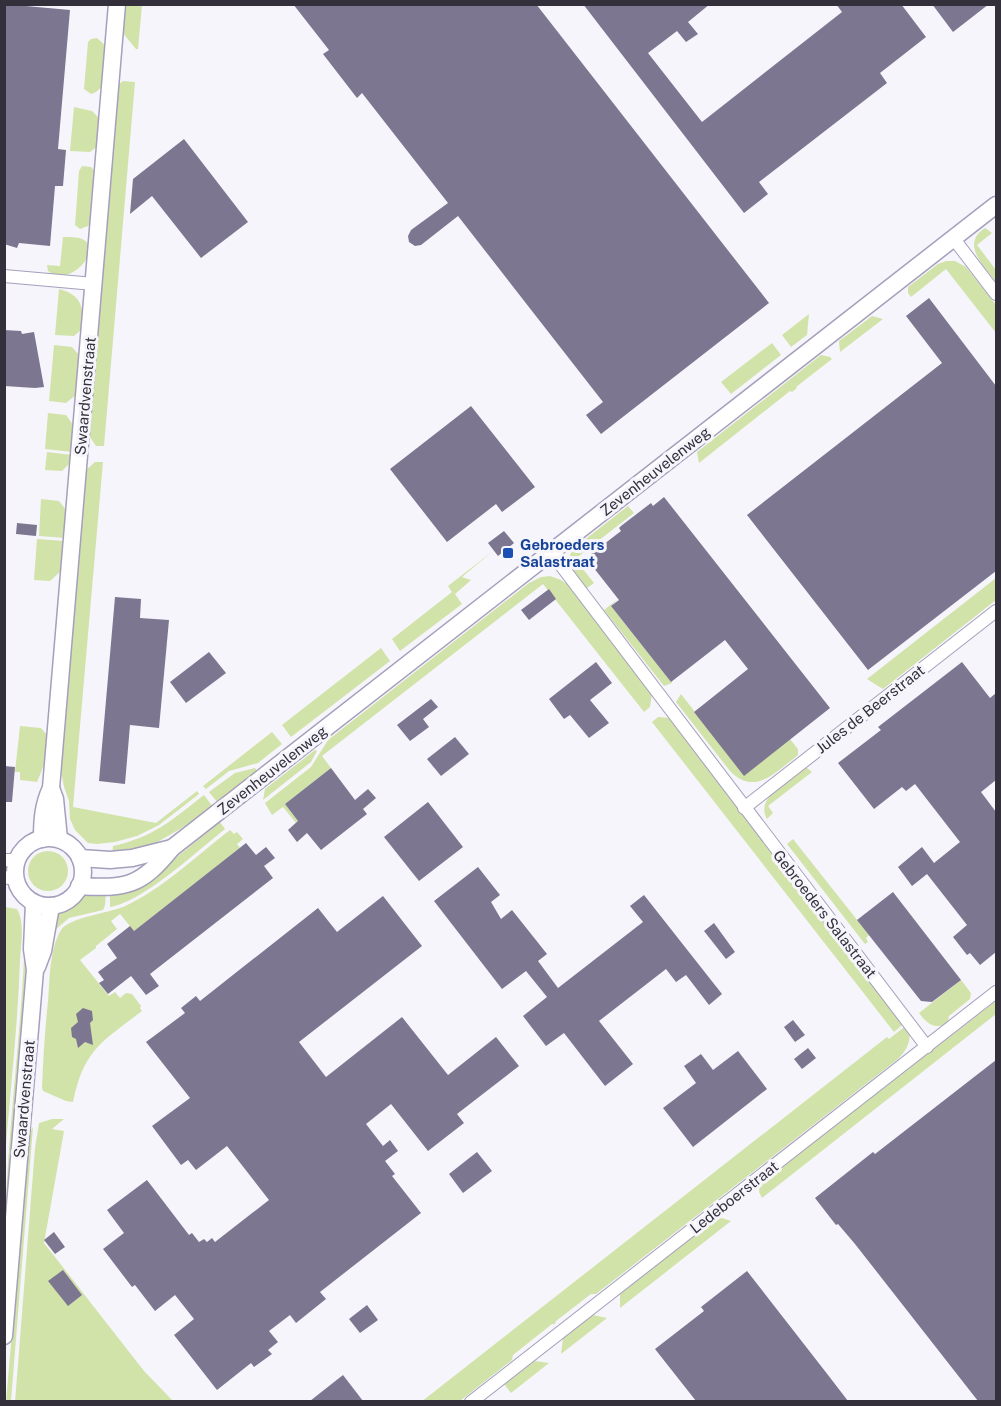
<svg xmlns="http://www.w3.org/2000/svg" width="1001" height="1406" viewBox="0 0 1001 1406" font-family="'Public Sans',sans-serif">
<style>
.green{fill:#d1e3a9}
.building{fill:#7c7691}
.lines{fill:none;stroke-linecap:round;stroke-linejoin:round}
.street-casing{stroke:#a59fbc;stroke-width:14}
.secondary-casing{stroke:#a59fbc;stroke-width:19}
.street{stroke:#fff;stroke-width:12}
.secondary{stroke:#fff;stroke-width:16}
.transit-dot{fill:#1a4fb4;stroke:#f6f5fb;stroke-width:2}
.labels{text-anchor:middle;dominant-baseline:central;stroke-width:6;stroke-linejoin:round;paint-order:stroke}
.street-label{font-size:15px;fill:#33303c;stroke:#f6f5fb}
.transit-label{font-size:15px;font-weight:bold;fill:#164399;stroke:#f6f5fb;text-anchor:start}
</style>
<rect width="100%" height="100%" fill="#f6f5fb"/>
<!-- green -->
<g class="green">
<path d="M124,5H142L138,49H136L122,32Z"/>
<path d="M97,38L107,47C106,62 109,90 91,94L84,89L88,42L91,39Z"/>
<path d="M123,81L135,82L104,446H96L88,434L117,86Z"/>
<path d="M74,107L92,111L101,120L98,146L90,152L70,151Z"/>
<path d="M82,166L91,167L96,173L92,221L88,226L80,229L75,225L79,171Z"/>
<path d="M985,228L992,233L977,245L996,270V282C984,266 960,244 985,228Z"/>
<path d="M63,237C69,237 77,237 82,239C105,249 69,289 48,271L47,265L60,266Z"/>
<path d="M946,261H955L966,267L996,305V333L946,269L911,297L908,293V287L938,264Z"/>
<path d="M59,289C82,295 84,308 82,329L74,336L55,335Z"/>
<path d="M809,314L807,335L791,347L782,335Z"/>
<path d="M872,316L883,319L840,352L839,341Z"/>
<path d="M772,343L781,355L731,394L721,382Z"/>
<path d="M54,345L72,347L80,356L77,394L66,403L49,401Z"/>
<path d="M821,355L830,357L832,359L796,387L797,388L792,392L790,391L699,463L697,452Z"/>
<path d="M48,413L66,415L74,426L72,452L45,449Z"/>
<path d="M47,452L72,455L71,462L62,471L45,470Z"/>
<path d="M95,462H103L73,807L156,823L197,791L199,794L159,825L137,836L115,842L97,844L88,843L75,830L70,819L69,801L64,787L60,766L84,472Z"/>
<path d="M41,499L59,501L67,511L65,538L39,536Z"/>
<path d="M628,506L634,513L575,559L594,583L587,588C577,576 562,563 574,548Z"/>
<path d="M37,539L65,541L61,571L50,581L34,580Z"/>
<path d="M493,551L462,577L471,580L455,594L462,604L400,651L392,639L452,592L448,586Z"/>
<path d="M550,576L561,580L568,585L652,694L650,707L644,712L543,584L322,756L331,768L285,804L298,821L280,836L296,823L283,807L272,815L265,803L311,767L328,740L529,583L541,577Z"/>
<path d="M996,578V600L883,689L867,679Z"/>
<path d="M618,599L611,606L672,683L664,686L604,610Z"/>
<path d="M381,648L390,661L291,737L282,725Z"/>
<path d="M681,694L744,775L790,739L798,749V755C777,771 755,797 730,771L676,702Z"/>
<path d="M658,717L671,718L907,1021L894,1032L652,722Z"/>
<path d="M20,726L41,728L47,735L44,765L37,782L20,780V772H15Z"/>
<path d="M272,732L282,744L258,763L229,771L206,789L203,786Z"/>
<path d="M315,750L317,751L311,762L263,800L265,789Z"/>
<path d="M806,767L812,772L768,806L773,813L767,819C754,797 791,779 806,767Z"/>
<path d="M255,768L258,772L218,803L209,792L235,773Z"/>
<path d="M204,795L213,807L180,829L147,848L112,856L113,846C154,837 172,820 204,795Z"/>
<path d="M220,822L225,829C197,851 143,902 110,907V892L167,865Z"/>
<path d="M230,830L234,834L237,832L243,839L237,844L240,848L134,931L120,914L111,921L117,929L96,946V948L80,960L109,996L115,992L120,998L126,993L132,994L141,1006L140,1008L142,1011C102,1042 84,1049 73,1102L66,1101L43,1091L42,1088C43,1059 45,1030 48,1001C50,979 49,950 61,930C68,918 108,913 123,907C163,889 196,856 230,830Z"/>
<path d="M793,839L869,935L866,938L868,942L865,944L787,844Z"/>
<circle cx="48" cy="871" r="20"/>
<path d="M106,892L105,905L103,910L69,918L55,930L58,912L60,910L82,896Z"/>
<path d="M5,907L17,909C25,923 21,943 20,959C18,1025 10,1092 5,1158Z"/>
<path d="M25,933L26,991L5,1246C5,1142 22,1037 25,933Z"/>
<path d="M961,980L971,993L970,999L949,1016L948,1022C936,1031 927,1024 919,1013Z"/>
<path d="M996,1001V1014L762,1198L759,1192L760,1184Z"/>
<path d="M908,1024C912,1038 909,1048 898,1059L596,1294H591L556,1321L555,1324H552L513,1355L512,1360L460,1401L421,1402L887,1037L889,1039Z"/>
<path d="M52,1119H64L52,1129L64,1131L44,1243L144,1371L173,1401L15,1402L35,1148L39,1123Z"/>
<path d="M33,1127L11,1401L6,1402L29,1133Z"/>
<path d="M719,1217L731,1221L620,1308V1293Z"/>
<path d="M593,1315L607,1318L561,1354L563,1338Z"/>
<path d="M535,1361L549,1363L511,1393L504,1384Z"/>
</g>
<!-- building -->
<g class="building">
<path d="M4,4L70,10L58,149L66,150L63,186H55L50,246L19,243L17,248L4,244Z"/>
<path d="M293,4H536L769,303L601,434L586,415L603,402L458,216L421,245L415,246L409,242L408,236L411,230L448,203L362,93L357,98L323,54L329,50Z"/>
<path d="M583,4H710L688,22L698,34L686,42L677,31L648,53L702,122L842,12L836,4H901L926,37L880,73L887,83L759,182L768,194L744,213Z"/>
<path d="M932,4H989L953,32Z"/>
<path d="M184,139L248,222L201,258L152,196L130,214L133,179Z"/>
<path d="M929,298L996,386V571L868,670L747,515L942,363L906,316Z"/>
<path d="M4,330L21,331L22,334L34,332L44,387L35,388L4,386Z"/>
<path d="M471,406L535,487L502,512L496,504L447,542L390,469Z"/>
<path d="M664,497L830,708L744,776L694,712L748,669L725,640L671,682L611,606L619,600L586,558L621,531L619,528L621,526L651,503L653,506Z"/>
<path d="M17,523L37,525L36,536L16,534Z"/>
<path d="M504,531L514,543L498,556L488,543Z"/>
<path d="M549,589L556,599L529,620L521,610Z"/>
<path d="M115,597L141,599L140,618L169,620L159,728L130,725L125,784L99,781Z"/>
<path d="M209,652L226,673L186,703L170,682Z"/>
<path d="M596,662L612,683L590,700L609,723L589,738L570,715L564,719L549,699Z"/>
<path d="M962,662L990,698L996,693V780L981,792L996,812V952L980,965L970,953L967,955L953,937L967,925L927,874L912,886L898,867L922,847L934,863L960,842L915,784L906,791L902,787L874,809L838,763L881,730L878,727Z"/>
<path d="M431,699L438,707L423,719L429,727L410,741L397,725Z"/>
<path d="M455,737L469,754L441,776L427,759Z"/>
<path d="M4,766L15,767L12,802H4Z"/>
<path d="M331,768L355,800L368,789L376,798L363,809L367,814L321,850L307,833L297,842L288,830L298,821L285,804Z"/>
<path d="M428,802L463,847L419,881L384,837Z"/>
<path d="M246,843L256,855L266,847L275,858L264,866L273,878L150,974L159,986L146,995L131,976L108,994L99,983L104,980L98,972L117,958L107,944L130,926L134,931Z"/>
<path d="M478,867L500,895L491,902L501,919L512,910L547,954L538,961L558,988L643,922L630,906L644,895L722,994L709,1005L686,975L676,982L666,969L599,1021L633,1064L605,1086L564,1033L546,1046L523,1016L547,997L526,971L502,989L434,901Z"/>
<path d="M893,892L961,980L932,1002L921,1001L857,920Z"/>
<path d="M383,896L422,946L299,1042L326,1077L402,1017L448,1075L496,1037L519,1066L457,1114L464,1123L428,1151L391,1104L366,1124L383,1146L390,1140L398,1151L385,1161L395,1174L392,1176L421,1213L320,1292L326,1299L296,1323L290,1315L269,1331L278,1342L268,1350L272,1354L254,1367L251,1363L217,1390L174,1335L194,1319L175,1295L155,1311L135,1285L132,1287L103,1249L124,1233L107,1210L147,1180L189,1235L192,1233L199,1242L204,1239L207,1242L212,1238L215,1242L269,1200L227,1146L196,1170L188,1160L181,1165L152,1126L190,1098L146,1042L185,1013L181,1008L196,996L200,1001L318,908L337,932Z"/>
<path d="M714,923L735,952L726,959L704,931Z"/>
<path d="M83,1008L92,1011L93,1020L90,1023L93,1045L85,1042L78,1048L76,1039L72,1037L71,1028L78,1022L76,1014Z"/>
<path d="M793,1020L805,1035L795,1042L784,1027Z"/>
<path d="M808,1048L816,1058L802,1069L794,1059Z"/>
<path d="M738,1051L767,1089L693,1147L663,1108L696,1083L684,1066L701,1054L713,1070Z"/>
<path d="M996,1060V1401H978L855,1244L838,1224L836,1225L815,1198L873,1152L875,1154Z"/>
<path d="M477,1152L492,1171L463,1193L449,1174Z"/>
<path d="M54,1232L65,1247L55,1254L44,1240Z"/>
<path d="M63,1270L82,1295L68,1306L48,1281Z"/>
<path d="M747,1271L828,1375L848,1401H696L655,1349L704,1311L701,1307Z"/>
<path d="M367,1305L378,1320L360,1333L349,1319Z"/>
<path d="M343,1375L363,1401H310Z"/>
</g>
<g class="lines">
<!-- street casing -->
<g class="street-casing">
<g id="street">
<path d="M954,239L996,294"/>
<path d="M4,276L94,284"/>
<path d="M551,552L927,1047"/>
<path d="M744,808L996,611"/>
<path d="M4,860H16"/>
<path d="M4,877L15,879"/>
<path d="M471,1402L996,992"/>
</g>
</g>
<!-- secondary casing -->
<g class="secondary-casing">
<g id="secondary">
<path d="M51,788L55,799L59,839"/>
<circle cx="49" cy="872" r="34"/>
<path d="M42,839C42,820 43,805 51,788L117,4"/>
<path d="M80,858L110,860L132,858L172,848"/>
<path d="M79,886C127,889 141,886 172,848L996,205"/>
<path d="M37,967L43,951L51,906"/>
<path d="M4,1336L35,970L32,949L34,903"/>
</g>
</g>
<!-- street -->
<use href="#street" class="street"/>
<!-- secondary -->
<use href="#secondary" class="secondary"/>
</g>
<!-- markers -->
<rect class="transit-dot" x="502" y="547" width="12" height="12" rx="3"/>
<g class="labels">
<!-- street labels -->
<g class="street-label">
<text transform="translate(85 396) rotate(-85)">Swaardvenstraat</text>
<text transform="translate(655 471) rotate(-38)">Zevenheuvelenweg</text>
<text transform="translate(870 709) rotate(-38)">Jules de Beerstraat</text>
<text transform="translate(272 770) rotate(-38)">Zevenheuvelenweg</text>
<text transform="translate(825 914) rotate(52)">Gebroeders Salastraat</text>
<text transform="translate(24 1099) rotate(-85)">Swaardvenstraat</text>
<text transform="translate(734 1197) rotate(-38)">Ledeboerstraat</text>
</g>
<!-- transit labels -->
<g class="transit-label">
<text x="520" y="544">Gebroeders<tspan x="520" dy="17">Salastraat</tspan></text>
</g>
</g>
<!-- border -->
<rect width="1001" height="1406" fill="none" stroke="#33303c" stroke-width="12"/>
</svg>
